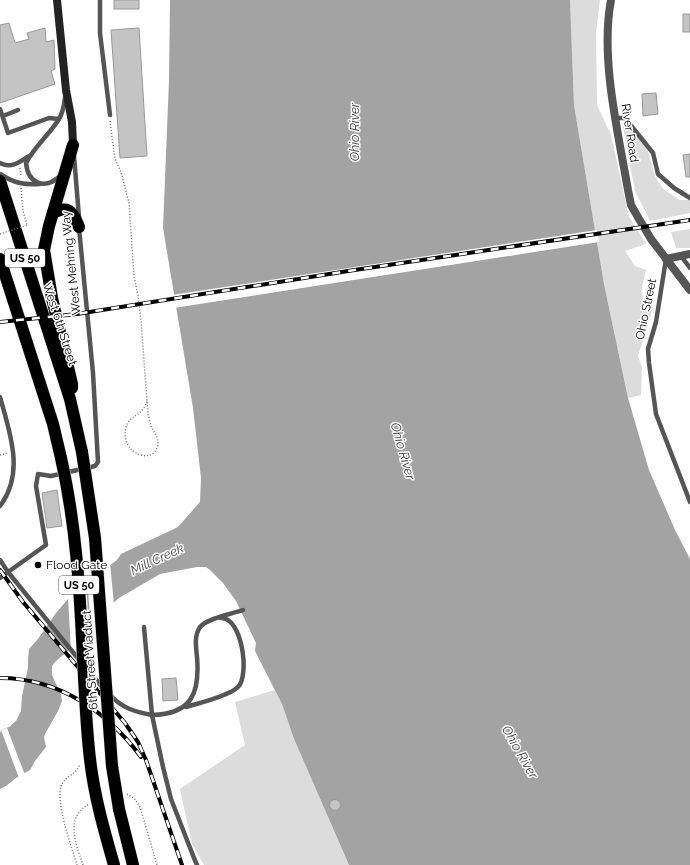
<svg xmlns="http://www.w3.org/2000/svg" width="690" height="865" viewBox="0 0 690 865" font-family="Raleway,sans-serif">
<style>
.green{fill:#dcdcdc}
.water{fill:#a3a3a3}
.pier{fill:#fff}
.building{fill:#c4c4c4;stroke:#999}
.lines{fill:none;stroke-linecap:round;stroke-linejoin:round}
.highway-casing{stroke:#dbdbdb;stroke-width:13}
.path{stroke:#777;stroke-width:1.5;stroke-dasharray:1 2;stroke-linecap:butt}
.lane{stroke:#555;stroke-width:4.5}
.street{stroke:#555;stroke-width:8}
.secondary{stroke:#222;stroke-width:8}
.highway{stroke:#000;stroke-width:12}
.rail-casing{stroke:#000;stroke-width:4}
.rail{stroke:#fff;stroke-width:2.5;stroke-dasharray:8;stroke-linecap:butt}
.highway-bridge-casing{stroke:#dbdbdb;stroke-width:13;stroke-linecap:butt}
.path-bridge{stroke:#777;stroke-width:1.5;stroke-dasharray:1 2;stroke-linecap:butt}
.highway-bridge{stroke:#000;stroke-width:12}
.poi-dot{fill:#000;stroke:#fff;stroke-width:1.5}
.labels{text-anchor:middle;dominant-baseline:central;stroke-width:3;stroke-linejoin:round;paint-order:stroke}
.shield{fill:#fff;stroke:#4c4c4c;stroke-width:1}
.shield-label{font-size:11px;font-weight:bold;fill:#000}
.street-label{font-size:12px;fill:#000;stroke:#fff}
.poi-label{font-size:12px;fill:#000;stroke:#fff;text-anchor:start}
.water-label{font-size:13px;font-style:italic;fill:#444;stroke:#fff}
</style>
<rect width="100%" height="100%" fill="#fff"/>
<!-- green -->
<g class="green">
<path d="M570,0H600L596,33L597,105L611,135L629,217L646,244L625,251L635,266L646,270C642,288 637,296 652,311L638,356L642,367L641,395L628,398L604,284L574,105Z"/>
<path d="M625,120L648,151L655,176L663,189L680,200H690V213L650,221L635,191L623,127Z"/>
<path d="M690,229V248H676L671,232Z"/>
<path d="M275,690L282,704L294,739L349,865H204L192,844L180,789L245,745L235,702Z"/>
</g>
<!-- water -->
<path class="water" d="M170,0H570L574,105L604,284L628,398L649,470L675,530L690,559V865H349L294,739L282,704L255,651L256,643L236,601L223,583L210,570L206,567H197L160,574L119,598L92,622L76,644L55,662L52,666V675L61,695L62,701L58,711L45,734L44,737L46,747L35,761L30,770L16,778L6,786L0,789V733L1,730L11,726V725L16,721L21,711L22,696L28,668V659L29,649L38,639L56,613L67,600L81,587L117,560L121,554L178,527L200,502L201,478L193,408L163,228L169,80Z"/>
<!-- pier -->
<g class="pier">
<path d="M597,230L599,242L174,308L172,295Z"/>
<path d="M110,563L114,605L91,627L87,580Z"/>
<path d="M86,581L89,630L78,646L71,651L68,597Z"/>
<path d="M7,728L25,775L19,778L1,730Z"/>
</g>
<!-- building -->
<g class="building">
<rect x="114" y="0" width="25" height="9"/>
<rect x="683" y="14" width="7" height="18"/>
<path d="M9,23L15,43L29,39L27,33L45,28L46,42L54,40L55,69L51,71L55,84L0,103V25Z"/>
<path d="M139,28L147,156L120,158L111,30Z"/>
<path d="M656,93L658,114L643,116L642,94Z"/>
<path d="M690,154V177H686L683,155Z"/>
<path d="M57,490L62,526L47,528L42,493Z"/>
<path d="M176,678L178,700L163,701L162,679Z"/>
<circle cx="335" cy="805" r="5.5"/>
</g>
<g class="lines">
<!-- highway casing -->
<g class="highway-casing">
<g id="highway">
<path d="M0,181L70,399L82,452"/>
<path d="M53,213C69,204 74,214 79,227"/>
<path d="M0,259L53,424L61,458"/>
<path d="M72,388V384L52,298L44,250L49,226L73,145"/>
<path d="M119,809L133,865"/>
</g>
</g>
<!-- path -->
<g class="path">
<path d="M110,121L115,159L121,172L129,203L134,276L138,295L141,320L148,414C149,418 150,423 151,426C154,432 158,437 158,444C156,466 119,455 126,427C129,417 137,417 143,409C145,407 146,404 147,401"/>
<path d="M20,168L21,176"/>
<path d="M21,188L23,211L27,225"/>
<path d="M0,455L8,453"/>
<path d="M127,794L134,798L140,807L157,865"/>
<path d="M77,865C72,848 54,800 62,784C67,775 75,776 80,764"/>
<path d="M83,865C76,844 64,818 89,804"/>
</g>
<!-- lane -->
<g class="lane">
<path d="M100,0V33L110,115"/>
<path d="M0,109L8,133L49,118L59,119"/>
<path d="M3,116L18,110"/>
<path d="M616,118H625L653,153L658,174L674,188L690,198"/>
<path d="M74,156L79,217"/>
<path d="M0,163C11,169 20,162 29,156"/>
<path d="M0,174C14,183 23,185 40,184"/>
<path d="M60,176C45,190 28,184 26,163C35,146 49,135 59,119C63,113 64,105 65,98"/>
<path d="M79,228L93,373L98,462L95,466L51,476L38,474L36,486L46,545L8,572L80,661"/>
<path d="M681,256L690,268"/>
<path d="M666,259L656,322L648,349L649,363L656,414L690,502"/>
<path d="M0,397C10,433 25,473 0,506"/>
<path d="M0,560L8,572L0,578"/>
<path d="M86,668L103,688"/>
<path d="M110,695C122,708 135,712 152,715L144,627"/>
<path d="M186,707C199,703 229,696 238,687C250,675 242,617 221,618"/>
<path d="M197,865L194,858L171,799L163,767L152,715C192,714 200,693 197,657C196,647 194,636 200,627C208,618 232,614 243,610"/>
</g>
<!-- street -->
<g class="street">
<path d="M611,0C600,58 618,132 628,190L631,205L639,219L651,239L690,290"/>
<path d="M666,259L690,254"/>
</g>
<!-- secondary -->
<path class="secondary" d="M57,0L66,90L72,122L73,145"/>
<!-- highway -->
<use href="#highway" class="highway"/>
<!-- rail casing -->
<g class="rail-casing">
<g id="rail">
<path d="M0,322L77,314L348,271L690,220"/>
<path d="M0,570L23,602L125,723L138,742L146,760L182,865"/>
<path d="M0,678C58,678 107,711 141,757"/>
</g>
</g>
<!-- rail -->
<use href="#rail" class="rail"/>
<!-- highway-bridge casing -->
<g class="highway-bridge-casing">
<g id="highway-bridge">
<path d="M82,452L95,538L112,766L119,809"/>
<path d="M61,458C76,524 80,591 83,659C85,692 86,726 90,759C94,795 104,830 114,865"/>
</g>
</g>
<!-- path-bridge -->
<path class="path-bridge" d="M0,234L27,225"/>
<!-- highway-bridge -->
<use href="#highway-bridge" class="highway-bridge"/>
</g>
<!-- markers -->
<circle class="poi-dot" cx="38" cy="565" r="4"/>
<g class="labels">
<!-- shield labels -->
<g class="shield">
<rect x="5" y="249" width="40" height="18" rx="3"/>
<rect x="59" y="576" width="40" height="18" rx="3"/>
</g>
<g class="shield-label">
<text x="25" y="258">US 50</text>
<text x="79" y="585">US 50</text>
</g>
<!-- street labels -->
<g class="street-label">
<text transform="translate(630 133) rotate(81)">River Road</text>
<text transform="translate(71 263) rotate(-96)">West Mehring Way</text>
<text transform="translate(646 309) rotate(-78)">Ohio Street</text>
<text transform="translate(60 324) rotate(72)">West 6th Street</text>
<text transform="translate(90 660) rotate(-94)">6th Street Viaduct</text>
</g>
<!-- poi labels -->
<g class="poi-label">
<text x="46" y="565">Flood Gate</text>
</g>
<!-- water labels -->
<g class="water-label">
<text transform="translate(354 132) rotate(-90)">Ohio River</text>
<text transform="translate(403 451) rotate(74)">Ohio River</text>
<text transform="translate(157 559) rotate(-25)">Mill Creek</text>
<text transform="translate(520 752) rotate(60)">Ohio River</text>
</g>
</g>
</svg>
